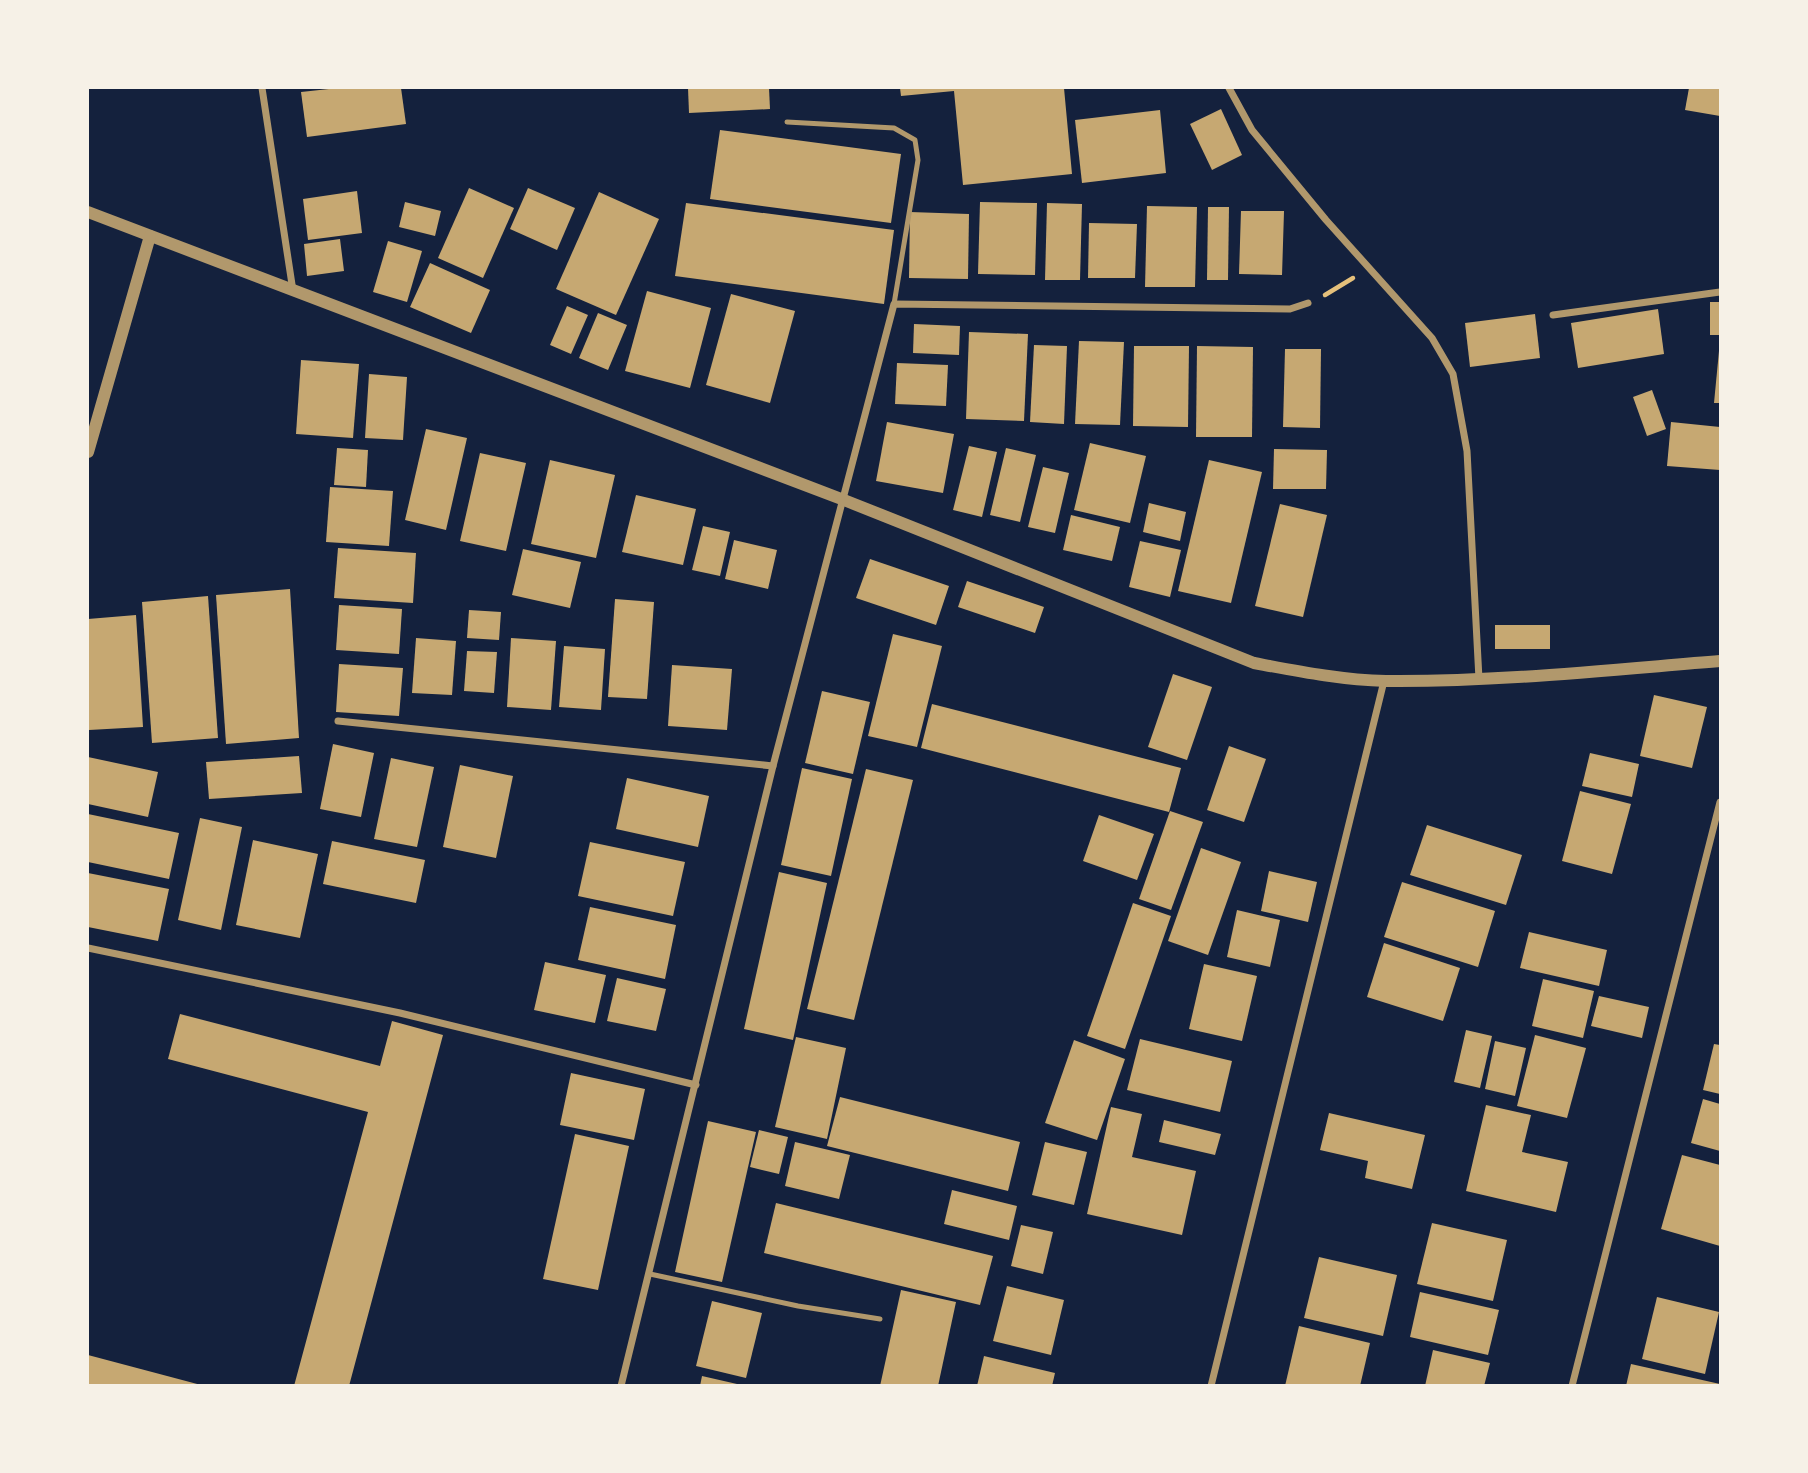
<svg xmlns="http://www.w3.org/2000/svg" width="1808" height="1473" viewBox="0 0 1808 1473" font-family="'Varela Round',sans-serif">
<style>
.building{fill:#c6a872}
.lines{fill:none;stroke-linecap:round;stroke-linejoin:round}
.path{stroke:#e5c07b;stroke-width:4.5}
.service{stroke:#b1986c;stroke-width:5}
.minor{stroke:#b1986c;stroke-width:7}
.tertiary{stroke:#b1986c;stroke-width:12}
</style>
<rect width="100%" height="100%" fill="#14213d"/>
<!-- building -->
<g class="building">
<path d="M338,88H401L406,124L307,137L301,92Z"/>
<path d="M688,88H769L770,109L689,113Z"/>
<path d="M900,88H1064L1072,174L963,185L954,91L901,96Z"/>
<path d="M1689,88H1720V116L1685,110Z"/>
<path d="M1221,109L1242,155L1212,170L1190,124Z"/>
<path d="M1160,110L1166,173L1082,183L1075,120Z"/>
<path d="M720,130L901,154L891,223L710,199Z"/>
<path d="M469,188L514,208L483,278L438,258Z"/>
<path d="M528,188L575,208L557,250L510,229Z"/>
<path d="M357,191L362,233L308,240L303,199Z"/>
<path d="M599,192L659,219L616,315L556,289Z"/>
<path d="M405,202L441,211L435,236L399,227Z"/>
<path d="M980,202L1037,203L1035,275L978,274Z"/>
<path d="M686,203L894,230L884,304L675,276Z"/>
<path d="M1047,203L1082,204L1080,280H1045Z"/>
<path d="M1147,206L1197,207L1195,287H1145Z"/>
<path d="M1208,207H1229L1228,280H1207Z"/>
<path d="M1241,211H1284L1282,275L1239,274Z"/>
<path d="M910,212L969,214L968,279L909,278Z"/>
<path d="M1089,223L1137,224L1135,278H1088Z"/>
<path d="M340,239L344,271L307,276L304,244Z"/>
<path d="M388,241L422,251L407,302L373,292Z"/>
<path d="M430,263L490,290L471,333L410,307Z"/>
<path d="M647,291L711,308L690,388L625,371Z"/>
<path d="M731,294L795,311L770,403L706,385Z"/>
<rect x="1710" y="302" width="10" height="33"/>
<path d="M567,306L588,315L571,354L550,345Z"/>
<path d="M1658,309L1664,354L1578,368L1571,323Z"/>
<path d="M598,313L627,325L608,370L579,358Z"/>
<path d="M1535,314L1540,358L1470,367L1465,323Z"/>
<path d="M914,324L960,326L959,355L913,353Z"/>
<path d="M969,332L1028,334L1024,421L966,419Z"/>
<path d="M1079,341L1124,342L1120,425L1075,424Z"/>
<path d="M1034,345L1067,346L1064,424L1030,422Z"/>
<path d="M1134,346H1189L1188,427L1133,426Z"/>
<path d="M1197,346L1253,347L1252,437H1196Z"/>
<path d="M1285,349H1321L1320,428L1283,427Z"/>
<path d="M1719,351H1720V403H1714Z"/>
<path d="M301,360L359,364L353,438L296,434Z"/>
<path d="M897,363L948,365L946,406L895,404Z"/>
<path d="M369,374L407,377L403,440L365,438Z"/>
<path d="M1652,390L1666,429L1647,436L1633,397Z"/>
<path d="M887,422L954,434L943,493L876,481Z"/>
<path d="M1671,422L1720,427V470L1667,466Z"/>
<path d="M426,429L467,438L446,530L405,520Z"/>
<path d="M1090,443L1146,456L1130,523L1074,510Z"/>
<path d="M969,446L997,452L982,517L953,510Z"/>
<path d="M337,448L368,450L366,487L334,485Z"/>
<path d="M1006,448L1036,455L1020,522L990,515Z"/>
<path d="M1274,449L1327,450L1326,489H1273Z"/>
<path d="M480,453L526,463L506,551L460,541Z"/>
<path d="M550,460L615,475L596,558L531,544Z"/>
<path d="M1209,460L1262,472L1231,603L1178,591Z"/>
<path d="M1043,467L1069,473L1055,533L1028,527Z"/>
<path d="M330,487L393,491L389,546L326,542Z"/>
<path d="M636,495L696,509L683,565L622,552Z"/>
<path d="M1149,503L1186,512L1180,541L1143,532Z"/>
<path d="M1280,504L1327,515L1303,617L1255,606Z"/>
<path d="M1071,515L1120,527L1112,561L1063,550Z"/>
<path d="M703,526L730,532L720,576L692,570Z"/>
<path d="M734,540L777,550L768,589L725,579Z"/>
<path d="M1140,541L1181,550L1170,597L1129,587Z"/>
<path d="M338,548L416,553L413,603L334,598Z"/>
<path d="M523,549L581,562L570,608L512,595Z"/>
<path d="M870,559L949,586L936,625L856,598Z"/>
<path d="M967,581L1044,607L1035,633L958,607Z"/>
<path d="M290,589L299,738L226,744L216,595Z"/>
<path d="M208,596L218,738L152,743L142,602Z"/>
<path d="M615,599L654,602L647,699L608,697Z"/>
<path d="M339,605L402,609L399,654L336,650Z"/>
<path d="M469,610L501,612L499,640L467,638Z"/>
<path d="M136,615L143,727L89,730L88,619Z"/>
<rect x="1495" y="625" width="55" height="24"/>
<path d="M893,634L942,646L917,747L868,736Z"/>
<path d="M416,638L456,641L452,695L412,693Z"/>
<path d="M511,638L556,641L551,710L507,707Z"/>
<path d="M564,646L605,649L601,710L559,707Z"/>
<path d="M467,651L497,652L494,693L464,691Z"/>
<path d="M339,664L403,668L399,716L336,712Z"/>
<path d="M672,665L732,669L727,730L668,726Z"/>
<path d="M1173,674L1212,687L1187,760L1148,747Z"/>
<path d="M822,691L870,702L853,774L805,763Z"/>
<path d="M1654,695L1707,707L1692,768L1640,756Z"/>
<path d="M932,704L1181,768L1169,812L921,748Z"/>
<path d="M333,744L374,753L361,817L320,809Z"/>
<path d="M1229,746L1266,759L1244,822L1207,810Z"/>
<path d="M1590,753L1639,764L1632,797L1582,786Z"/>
<path d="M299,756L302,793L209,799L206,762Z"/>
<path d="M88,757L158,772L148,817L88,804Z"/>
<path d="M391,758L434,767L417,847L374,839Z"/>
<path d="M460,765L513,776L496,858L443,847Z"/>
<path d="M802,768L852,779L831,876L781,865Z"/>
<path d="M866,769L913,780L854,1020L807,1009Z"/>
<path d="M627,778L709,796L698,847L616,829Z"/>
<path d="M1580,791L1631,804L1612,874L1562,861Z"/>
<path d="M1170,811L1203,822L1171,910L1139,899Z"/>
<path d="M88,814L179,833L169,879L88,862Z"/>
<path d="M1099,815L1154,834L1137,880L1083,861Z"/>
<path d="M200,818L242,827L221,930L178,920Z"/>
<path d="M1427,825L1522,855L1506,905L1410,875Z"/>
<path d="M253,840L318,854L300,938L236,925Z"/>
<path d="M332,841L425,860L416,903L323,884Z"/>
<path d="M590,842L685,862L673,916L578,896Z"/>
<path d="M1201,848L1241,862L1208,955L1168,941Z"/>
<path d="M1269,871L1317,882L1308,922L1261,911Z"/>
<path d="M779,872L827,883L793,1040L744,1029Z"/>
<path d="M88,873L169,889L158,941L88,927Z"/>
<path d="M1402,882L1495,911L1478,967L1384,937Z"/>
<path d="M1133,903L1171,916L1125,1049L1087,1036Z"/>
<path d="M590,907L676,925L665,979L578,960Z"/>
<path d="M1237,910L1280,920L1270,967L1227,957Z"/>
<path d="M1529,932L1607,950L1599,986L1520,968Z"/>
<path d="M1384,943L1460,968L1443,1021L1367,997Z"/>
<path d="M545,962L606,975L595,1023L534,1010Z"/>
<path d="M1204,964L1257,976L1242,1041L1189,1029Z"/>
<path d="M617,978L666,989L656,1031L607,1021Z"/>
<path d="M1543,979L1594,991L1583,1038L1532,1026Z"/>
<path d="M1599,996L1649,1007L1642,1038L1591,1026Z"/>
<path d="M180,1014L380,1066L392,1021L443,1035L349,1386H294L368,1112L168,1059Z"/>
<path d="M1466,1030L1492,1036L1480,1088L1454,1082Z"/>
<path d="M1535,1035L1586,1048L1567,1118L1517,1106Z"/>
<path d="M796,1037L846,1048L827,1139L775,1127Z"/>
<path d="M1140,1039L1232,1061L1220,1112L1127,1090Z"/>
<path d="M1074,1040L1125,1059L1097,1140L1045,1123Z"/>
<path d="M1495,1041L1526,1048L1515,1096L1485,1089Z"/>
<path d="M1714,1044L1720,1045V1094L1703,1090Z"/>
<path d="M571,1073L645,1089L634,1140L560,1125Z"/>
<path d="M840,1097L1020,1142L1008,1191L827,1146Z"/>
<path d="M1703,1099L1720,1104V1151L1691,1143Z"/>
<path d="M1486,1105L1531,1115L1522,1152L1568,1162L1556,1212L1466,1191Z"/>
<path d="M1111,1107L1142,1114L1132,1157L1196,1171L1182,1235L1087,1214Z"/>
<path d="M1329,1113L1425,1135L1412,1189L1365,1178L1368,1161L1320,1150Z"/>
<path d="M1164,1120L1221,1134L1215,1155L1159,1142Z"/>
<path d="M708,1121L756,1132L722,1282L675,1272Z"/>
<path d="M759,1130L788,1137L779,1174L750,1167Z"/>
<path d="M575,1134L629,1146L598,1290L543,1279Z"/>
<path d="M795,1142L850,1155L839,1199L785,1186Z"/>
<path d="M1045,1142L1087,1152L1074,1205L1032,1195Z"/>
<path d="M1682,1155L1720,1165V1246L1661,1229Z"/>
<path d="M952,1190L1017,1206L1009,1240L944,1224Z"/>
<path d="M776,1203L993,1256L980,1305L764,1253Z"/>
<path d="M1432,1223L1507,1240L1493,1301L1417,1284Z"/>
<path d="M1021,1225L1053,1232L1043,1274L1011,1266Z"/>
<path d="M1319,1257L1397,1275L1383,1336L1304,1318Z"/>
<path d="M1007,1286L1064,1300L1051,1355L993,1341Z"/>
<path d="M901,1290L956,1302L938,1386H880Z"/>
<path d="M1420,1292L1499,1310L1488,1355L1410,1337Z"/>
<path d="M1657,1297L1719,1312L1705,1374L1642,1359Z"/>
<path d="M712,1301L762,1313L746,1378L696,1366Z"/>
<path d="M1299,1326L1370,1343L1360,1386H1285Z"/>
<path d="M1433,1350L1490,1363L1484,1386H1425Z"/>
<path d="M88,1355L201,1385V1386H88Z"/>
<path d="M984,1356L1055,1373L1052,1386H977Z"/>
<path d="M1631,1364L1720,1384V1386H1626Z"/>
<path d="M702,1376L737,1384V1386H700Z"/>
</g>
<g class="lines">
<!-- path -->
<path class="path" d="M1325,295L1353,278"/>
<!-- service -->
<g class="service">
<path d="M787,122L894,128L915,140L918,160L894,304"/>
<path d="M650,1274L798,1306L880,1319"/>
</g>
<!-- minor -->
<g class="minor">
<path d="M262,88L293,291"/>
<path d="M1229,88L1252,130L1326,220L1432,338L1453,374L1467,451L1479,679"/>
<path d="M1553,315L1720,292"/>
<path d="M338,721L773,766"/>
<path d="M88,948L400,1013L696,1085"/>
<path d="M621,1386L773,766L894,304L1290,309L1308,303"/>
<path d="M1211,1386L1384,681"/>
<path d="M1572,1386L1720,802"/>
</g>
<!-- tertiary -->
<g class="tertiary">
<path d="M88,212L844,500L1254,663C1297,671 1342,680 1386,681C1497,682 1609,670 1720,661"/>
<path d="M88,452L150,236"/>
</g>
</g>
<!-- border -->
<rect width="1808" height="1473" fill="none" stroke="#f6f1e7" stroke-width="178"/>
</svg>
